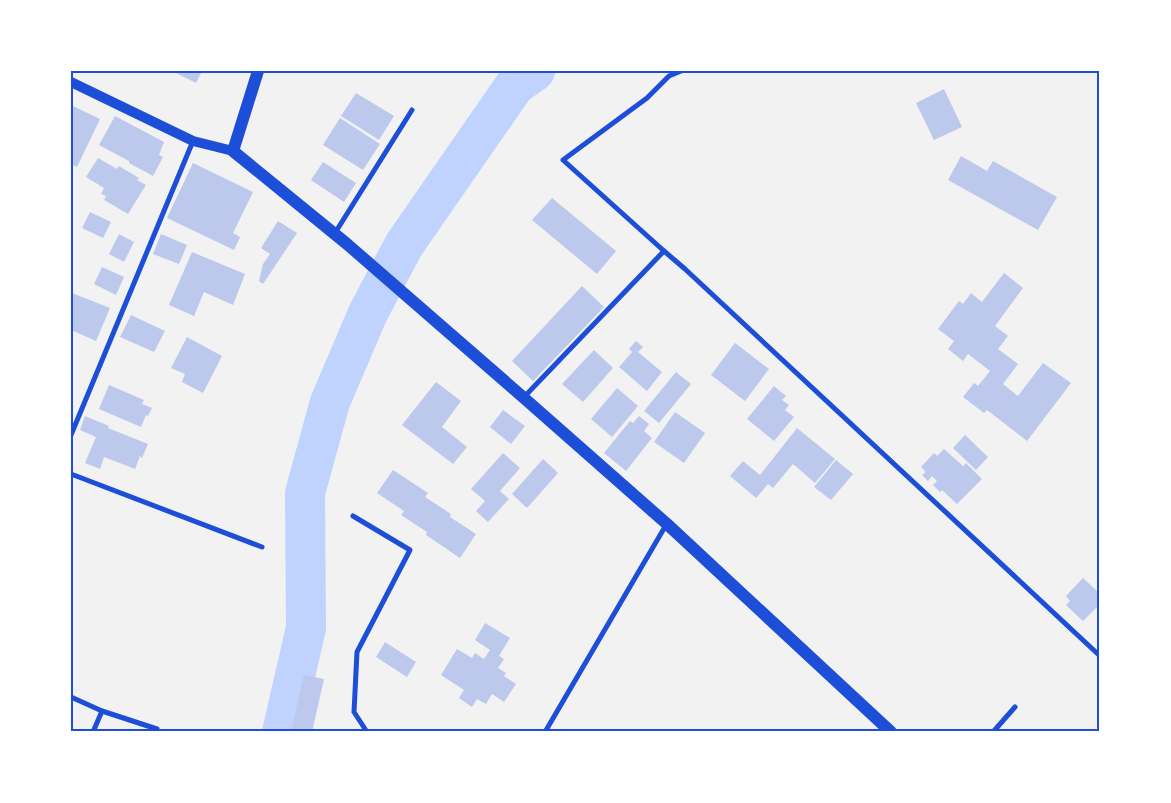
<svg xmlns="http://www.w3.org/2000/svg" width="1171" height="803" viewBox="0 0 1171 803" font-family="'IBM Plex Serif',serif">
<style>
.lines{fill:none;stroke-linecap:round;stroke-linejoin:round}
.river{stroke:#bfd3fe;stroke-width:40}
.building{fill:#bdc9ec}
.minor{stroke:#1d4ed8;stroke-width:5}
.secondary{stroke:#1d4ed8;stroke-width:10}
.primary{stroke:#1d4ed8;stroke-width:12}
.neatline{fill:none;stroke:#1d4ed8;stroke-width:2}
</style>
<rect width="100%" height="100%" fill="#f2f2f2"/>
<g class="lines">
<!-- river -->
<path class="river" d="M282,732L306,628L305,493L330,402L368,313L404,245L515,85L535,71"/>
</g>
<!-- building -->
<g class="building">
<path d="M172,71H202L196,83Z"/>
<path d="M944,89L962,127L934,140L916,103Z"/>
<path d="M356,93L394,116L379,140L341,116Z"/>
<path d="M71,105L100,119L77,167L71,164Z"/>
<path d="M115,116L164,142L159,155L163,157L153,176L129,163V161L99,145Z"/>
<path d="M340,118L380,144L363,170L323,145Z"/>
<path d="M961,156L987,171L993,161L1057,197L1038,230L948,180Z"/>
<path d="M98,158L117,169L119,166L139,178L137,180L146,185L128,214L104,200L106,196L101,194L104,188L86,177Z"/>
<path d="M323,162L356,183L344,202L311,180Z"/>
<path d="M193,163L253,192L233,233L240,237L234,250L167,218Z"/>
<path d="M552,198L616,251L597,274L532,220Z"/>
<path d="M90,212L111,222L103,238L82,228Z"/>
<path d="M278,221L297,233L263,284L259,281L263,264L270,254L261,248Z"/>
<path d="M119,234L134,242L124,262L109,254Z"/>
<path d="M161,234L187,245L179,264L153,254Z"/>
<path d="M192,252L245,274L233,305L204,292L194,316L169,305Z"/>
<path d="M102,267L124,277L116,295L94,284Z"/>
<path d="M1004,273L1023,288L995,326L1008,336L998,349L1018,364L1003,384L1018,396L1043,363L1071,383L1027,441L987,410L984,413L963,397L974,383L978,386L990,371L968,354L963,361L948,349L954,341L938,329L959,301L963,304L971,293L982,302Z"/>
<path d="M582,286L604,307L533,381L512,361Z"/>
<path d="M72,293L110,308L96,341L71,330V296Z"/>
<path d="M131,315L165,331L154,352L120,337Z"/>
<path d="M187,337L222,356L203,393L182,382L185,374L171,368Z"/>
<path d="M636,341L643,347L638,352L662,372L647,391L619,367L632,352L629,349Z"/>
<path d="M735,343L769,369L745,401L711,375Z"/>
<path d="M594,350L613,368L583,402L562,384Z"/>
<path d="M676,372L691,384L659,423L644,411Z"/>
<path d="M436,382L461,401L442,427L467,447L453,464L402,425Z"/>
<path d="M109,385L144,400L142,404L152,408L148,416L146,415L141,427L99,409Z"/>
<path d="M774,386L786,396L782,400L789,405L785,410L794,417L774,441L747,419Z"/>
<path d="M617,388L638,406L612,437L591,419Z"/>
<path d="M503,410L525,426L511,444L490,427Z"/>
<path d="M675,412L705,433L684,463L654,442Z"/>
<path d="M85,416L109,426L108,428L148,444L142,458L140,456L135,469L104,457L100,469L85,463L96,437L80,430Z"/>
<path d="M639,416L649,424L644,431L652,438L626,471L604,453L630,421L633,423Z"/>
<path d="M797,428L835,459L815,483L793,464L773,488L768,484L756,498L730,476L743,461L760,475Z"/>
<path d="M965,435L988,457L976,470L953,448Z"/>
<path d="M944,449L963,466L966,463L982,479L957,504L942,490L940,492L933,485L937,481L932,476L928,481L922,475L926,472L921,467L934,453L937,456Z"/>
<path d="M503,453L520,468L500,491L509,499L488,522L476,511L485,501L471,489Z"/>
<path d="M543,459L558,473L527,508L512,494Z"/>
<path d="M836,460L853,474L831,500L814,487Z"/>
<path d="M393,470L428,493L425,497L451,514L450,517L476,534L460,558L426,535L427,532L401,515L404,511L377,493Z"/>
<path d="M1083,578L1098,592L1100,591V604L1083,621L1066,605L1070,601L1066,596Z"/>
<path d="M485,623L510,638L499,656L504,659L498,668L506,673L504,676L516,684L504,702L492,694L486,704L477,699L472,707L459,698L464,690L441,675L457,649L472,658L475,653L484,659L490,650L475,640Z"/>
<path d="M385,642L416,662L407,677L376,657Z"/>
<path d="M304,675L324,679L312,732H291Z"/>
</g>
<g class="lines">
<!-- minor -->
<g class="minor">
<path d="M681,71L669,76L647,98L563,160L664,251L685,269L1100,656"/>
<path d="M335,233L412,110"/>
<path d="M524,397L664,251"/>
<path d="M71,435L193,141"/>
<path d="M71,474L262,547"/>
<path d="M353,516L410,550L357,652L354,712L367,732"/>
<path d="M71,697L102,711L157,729"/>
<path d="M93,732L102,711"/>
<path d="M545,732L666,525"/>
<path d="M993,732L1015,707"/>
</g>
<!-- secondary -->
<path class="secondary" d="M71,82L193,141L233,151"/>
<!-- primary -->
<path class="primary" d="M258,71L233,151L347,244L524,398L667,524L891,732"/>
</g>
<!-- border -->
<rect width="1171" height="803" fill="none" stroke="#ffffff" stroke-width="145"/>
<rect x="72" y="72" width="1026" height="658" class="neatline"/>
</svg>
